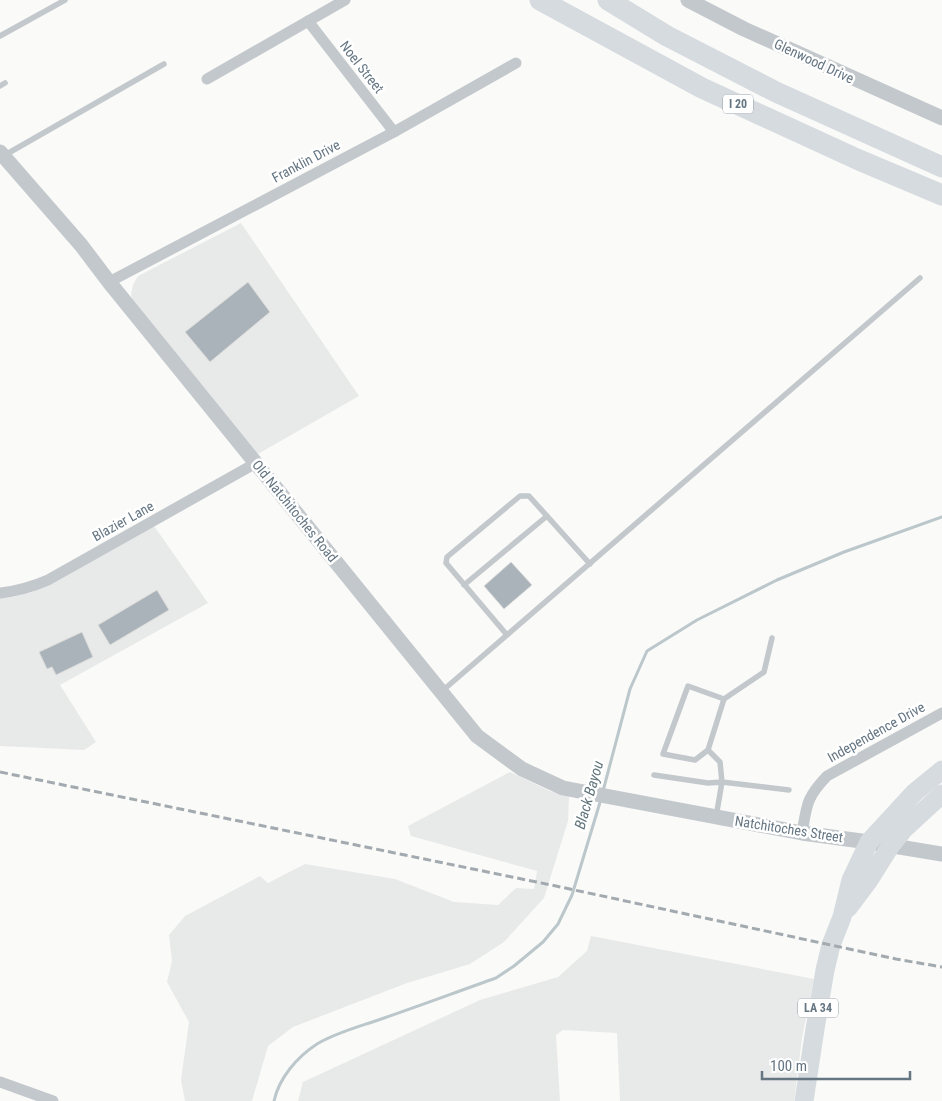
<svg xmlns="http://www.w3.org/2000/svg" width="942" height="1101" viewBox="0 0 942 1101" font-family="'Roboto Condensed',sans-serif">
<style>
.built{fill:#e8e9e9}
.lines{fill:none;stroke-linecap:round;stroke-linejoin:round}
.stream{stroke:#bbc7cb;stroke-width:3}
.building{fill:#aab3b9;stroke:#dcdcda}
.service{stroke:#c3c8cc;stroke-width:5.5}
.minor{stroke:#c3c8cc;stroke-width:11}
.tertiary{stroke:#c3c8cc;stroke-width:15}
.primary{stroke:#d6dbdf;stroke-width:19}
.motorway{stroke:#d6dbdf;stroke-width:21}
.rail{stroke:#a2aab0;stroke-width:3;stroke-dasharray:8 4;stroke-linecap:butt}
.labels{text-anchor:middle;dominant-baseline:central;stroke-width:5;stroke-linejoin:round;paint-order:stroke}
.shield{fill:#fff;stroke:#939fa8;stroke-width:1}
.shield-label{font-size:12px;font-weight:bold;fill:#657683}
.street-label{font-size:14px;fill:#657683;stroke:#fff}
.water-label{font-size:15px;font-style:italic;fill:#60757c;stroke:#fff}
</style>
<rect width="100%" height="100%" fill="#fafaf8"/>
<!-- built -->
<g class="built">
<path d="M241,223L359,396L258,454L133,303L131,294L133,285L138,276Z"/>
<path d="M154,526L208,603L60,685L96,742L84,750L0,746V598L13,597L32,592L54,583Z"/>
<path d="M510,772L550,791L569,797L568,821L544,898L504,942L470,964L407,983L293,1027L268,1046L252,1101H185L181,1080L189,1022L167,982L172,961L169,935L185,916L260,876L268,883L305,864L395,879L454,902L498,905L516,888L534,889L537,871L411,836L408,826Z"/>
<path d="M591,936L814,979L802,1038L794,1101H620L617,1033L563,1030L556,1035L560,1101H298L303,1082L480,1000L558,977L587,951Z"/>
</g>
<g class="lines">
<!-- stream -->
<g class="stream">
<path d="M603,791L630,689L647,651L697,620L777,580L844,552L942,517"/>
<path d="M274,1101C279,1078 297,1057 317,1044C337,1032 362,1026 384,1018C422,1005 459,991 496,978L514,966L543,942L558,924L572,895L601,799"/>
</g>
</g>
<!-- building -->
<g class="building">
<path d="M248,282L270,312L210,362L185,332Z"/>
<path d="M511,562L532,585L504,609L484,586Z"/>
<path d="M157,590L169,610L110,645L98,625Z"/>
<path d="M82,632L93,657L56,675L52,667L47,669L39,652Z"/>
</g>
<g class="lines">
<!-- service -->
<g class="service">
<path d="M0,36L65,0"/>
<path d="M0,86L5,83"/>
<path d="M5,155L164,64"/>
<path d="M464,585L547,516"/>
<path d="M507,635L446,563L447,557L520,496H529L590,564"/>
<path d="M772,638L764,672L724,699L708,750L720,762L722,782L789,790"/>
<path d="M441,692L920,278"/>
<path d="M708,750L695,760L663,754L688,686L724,699"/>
<path d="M654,775L708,783L722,782L716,817"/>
</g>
<!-- minor -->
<g class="minor">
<path d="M308,21L394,132"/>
<path d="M207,79L345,0"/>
<path d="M109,282L394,132L516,63"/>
<path d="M0,593C18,591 32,587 48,580L256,463"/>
<path d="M802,833C807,805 806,798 827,776L942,713"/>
<path d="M0,1082L53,1101"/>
</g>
<!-- tertiary -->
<g class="tertiary">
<path d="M688,0L744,29L942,118"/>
<path d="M0,152L81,245L109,282L477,736L522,769L563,788L802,833L869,842L942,854"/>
</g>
<!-- primary -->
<g class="primary">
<path d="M848,908L869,880L891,845L904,829L942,794"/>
<path d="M804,1101L815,1029L825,970L831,945L842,917L851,880L869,842L915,792L942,770"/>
</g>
<!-- motorway -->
<g class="motorway">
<path d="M540,0L702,88L859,160L942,195"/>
<path d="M608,0L667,36L776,92L942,167"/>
</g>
<!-- rail -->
<path class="rail" d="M0,772L551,885L896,959L942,967"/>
</g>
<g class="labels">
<!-- shield labels -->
<g class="shield">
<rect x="723" y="94.5" width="30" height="19" rx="4"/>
<rect x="798" y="998.5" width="40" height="19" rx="4"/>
</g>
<g class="shield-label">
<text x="738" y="104">I 20</text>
<text x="818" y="1008">LA 34</text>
</g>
<!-- street labels -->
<g class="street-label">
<text transform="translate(814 61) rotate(25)">Glenwood Drive</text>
<text transform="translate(362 67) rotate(52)">Noel Street</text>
<text transform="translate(306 161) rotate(-28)">Franklin Drive</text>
<text transform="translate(295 511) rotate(51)">Old Natchitoches Road</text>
<text transform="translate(123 521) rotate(-29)">Blazier Lane</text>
<text transform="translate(876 732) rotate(-29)">Independence Drive</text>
<text transform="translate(789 829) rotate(9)">Natchitoches Street</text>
</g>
<!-- water labels -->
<g class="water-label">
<text transform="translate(589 795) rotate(-74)">Black Bayou</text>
</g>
</g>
<!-- scale -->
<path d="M762 1071v8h148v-8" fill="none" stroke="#657683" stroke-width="2.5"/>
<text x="770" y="1071" font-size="15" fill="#657683" stroke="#ffffff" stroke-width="4" paint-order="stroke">100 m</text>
</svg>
